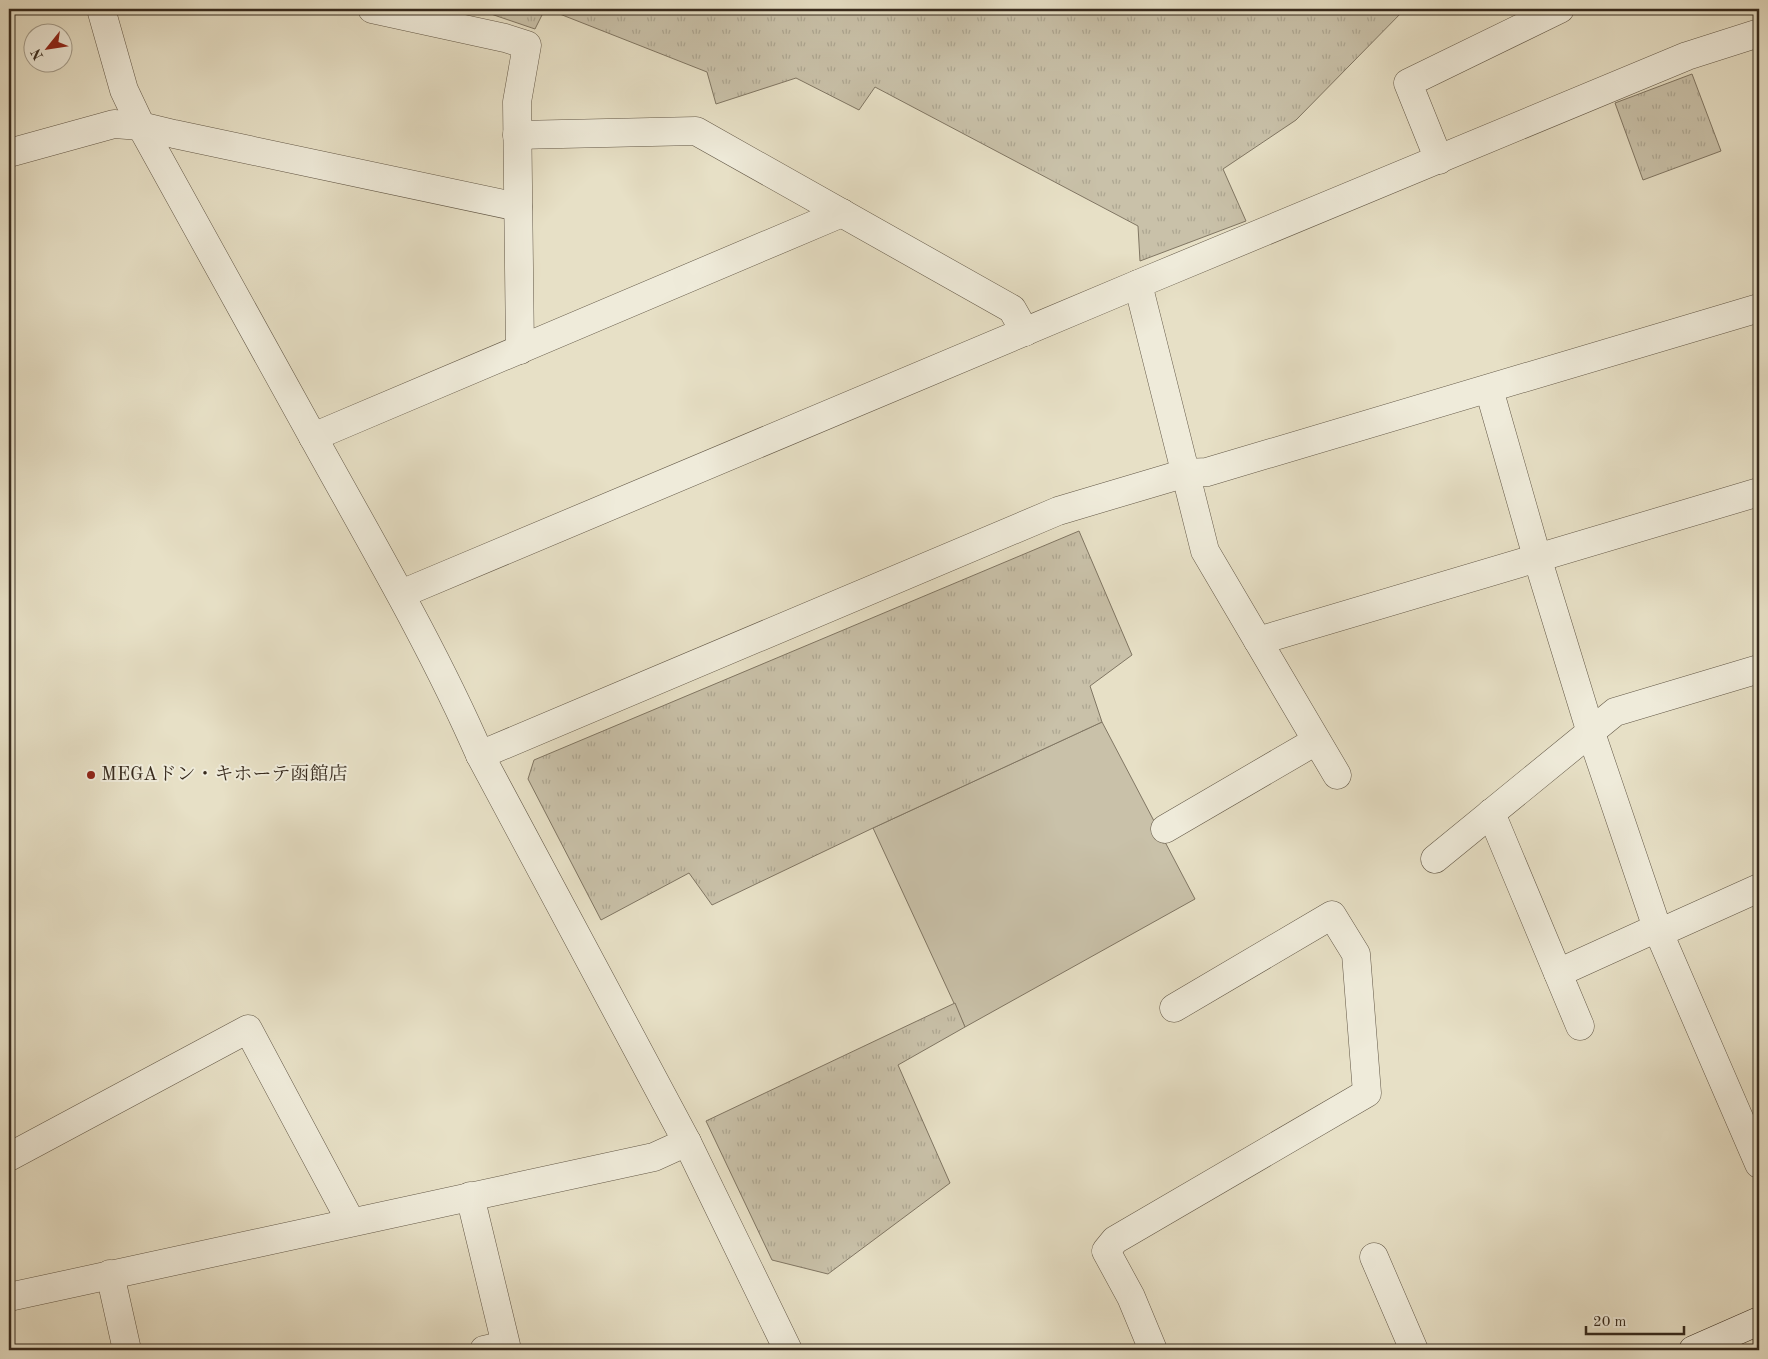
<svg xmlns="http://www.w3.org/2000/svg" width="1768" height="1359" viewBox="0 0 1768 1359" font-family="'Old Standard TT','Noto Serif JP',serif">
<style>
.grass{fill:#c9c1a9;stroke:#807663}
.park{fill:url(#park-tufts);stroke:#807663}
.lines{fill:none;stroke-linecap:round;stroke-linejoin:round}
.street-casing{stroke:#635847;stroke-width:29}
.secondary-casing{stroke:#372a1d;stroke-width:29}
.street{stroke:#efebda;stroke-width:28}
.secondary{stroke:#efebda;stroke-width:28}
.poi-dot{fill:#8f2418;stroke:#efebda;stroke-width:2}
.labels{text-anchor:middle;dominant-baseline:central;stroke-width:4;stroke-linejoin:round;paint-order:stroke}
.poi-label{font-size:19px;fill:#372a1d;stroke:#efebda;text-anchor:start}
</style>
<defs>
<pattern id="park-tufts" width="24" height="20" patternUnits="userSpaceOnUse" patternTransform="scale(1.25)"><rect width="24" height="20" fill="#c9c1a9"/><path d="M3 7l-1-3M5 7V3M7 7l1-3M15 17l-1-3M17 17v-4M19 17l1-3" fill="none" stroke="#ada691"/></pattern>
</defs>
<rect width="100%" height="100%" fill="#e7e0c6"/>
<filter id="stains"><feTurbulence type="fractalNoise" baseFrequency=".004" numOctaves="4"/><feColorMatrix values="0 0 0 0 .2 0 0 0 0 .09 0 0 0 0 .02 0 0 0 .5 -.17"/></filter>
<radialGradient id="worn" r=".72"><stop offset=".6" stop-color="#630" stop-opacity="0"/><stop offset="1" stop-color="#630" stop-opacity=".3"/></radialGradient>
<!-- grass -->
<path class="grass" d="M1102,722L1195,899L965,1027L873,828Z"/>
<!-- park -->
<g class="park">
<path d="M487,9H545L535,29L485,12Z"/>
<path d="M547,9H1405L1296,120L1223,169L1246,221L1140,261L1138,226L875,87L859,110L796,78L716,104L707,72Z"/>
<path d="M1692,74L1721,151L1643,180L1615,103Z"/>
<path d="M1079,531L1132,655L1090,686L1102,722L873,828L712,905L689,873L601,920L528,779L534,760Z"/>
<path d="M955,1003L965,1027L898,1065L950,1183L828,1274L772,1260L706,1121Z"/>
</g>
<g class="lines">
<!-- street casing -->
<g class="street-casing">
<g id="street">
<path d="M101,9L124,90L141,126C199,229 255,334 313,437C371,542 432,645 480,755L687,1142L788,1350"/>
<path d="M372,9L505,38L527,45L517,102L520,350"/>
<path d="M517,135L696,131L1012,309L1025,332"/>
<path d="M9,153L114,124L141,126L174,134L518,207"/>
<path d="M1439,160L1408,83L1560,9"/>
<path d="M1138,284L1205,551L1258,641L1759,492"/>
<path d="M1489,389L1537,557L1591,733L1657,928L1759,1164"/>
<path d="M313,437L842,213"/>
<path d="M401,594L1138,284L1687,56L1759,33"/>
<path d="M1258,641L1337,775"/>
<path d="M480,755L1058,511L1186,473L1207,472L1759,308"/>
<path d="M1491,813L1580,1026"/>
<path d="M1165,829L1316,741"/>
<path d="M1435,859L1615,712L1759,669"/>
<path d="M1659,933L1759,888"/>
<path d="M1558,973L1657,928"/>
<path d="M9,1157L248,1029L351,1222"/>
<path d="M470,1196L506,1345L484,1350"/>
<path d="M1374,1257L1414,1350"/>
<path d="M110,1274L127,1350"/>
<path d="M9,1297L654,1157L687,1142"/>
<path d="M1153,1350L1131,1297L1106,1251L1115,1240L1367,1093L1356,954L1332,915L1174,1008"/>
</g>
</g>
<!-- secondary casing -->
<g class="secondary-casing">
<path id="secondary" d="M1693,1350L1759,1321"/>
</g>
<!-- street -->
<use href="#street" class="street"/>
<!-- secondary -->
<use href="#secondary" class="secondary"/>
</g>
<!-- markers -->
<circle class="poi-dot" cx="91" cy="775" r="5"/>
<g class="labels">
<!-- poi labels -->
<g class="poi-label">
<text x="101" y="775">MEGAドン・キホーテ函館店</text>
</g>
</g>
<!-- margin -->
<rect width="1768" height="1359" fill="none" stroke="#e7e0c6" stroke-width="30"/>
<rect x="10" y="10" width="1748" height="1339" fill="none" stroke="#372a1d" stroke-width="2.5"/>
<rect x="15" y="15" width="1738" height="1329" fill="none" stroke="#372a1d"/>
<!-- north arrow -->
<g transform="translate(48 48) rotate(240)"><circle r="24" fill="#efebda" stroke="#a59e8e"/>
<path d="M0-4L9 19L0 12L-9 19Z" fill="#8f2418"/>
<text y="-8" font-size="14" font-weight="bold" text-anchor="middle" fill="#372a1d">N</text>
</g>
<!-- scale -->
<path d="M1586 1326v8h98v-8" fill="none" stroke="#372a1d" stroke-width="2.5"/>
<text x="1593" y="1326" font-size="15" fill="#372a1d" stroke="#efebda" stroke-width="4" paint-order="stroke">20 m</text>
<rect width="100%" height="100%" filter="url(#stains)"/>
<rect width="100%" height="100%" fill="url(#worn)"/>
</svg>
